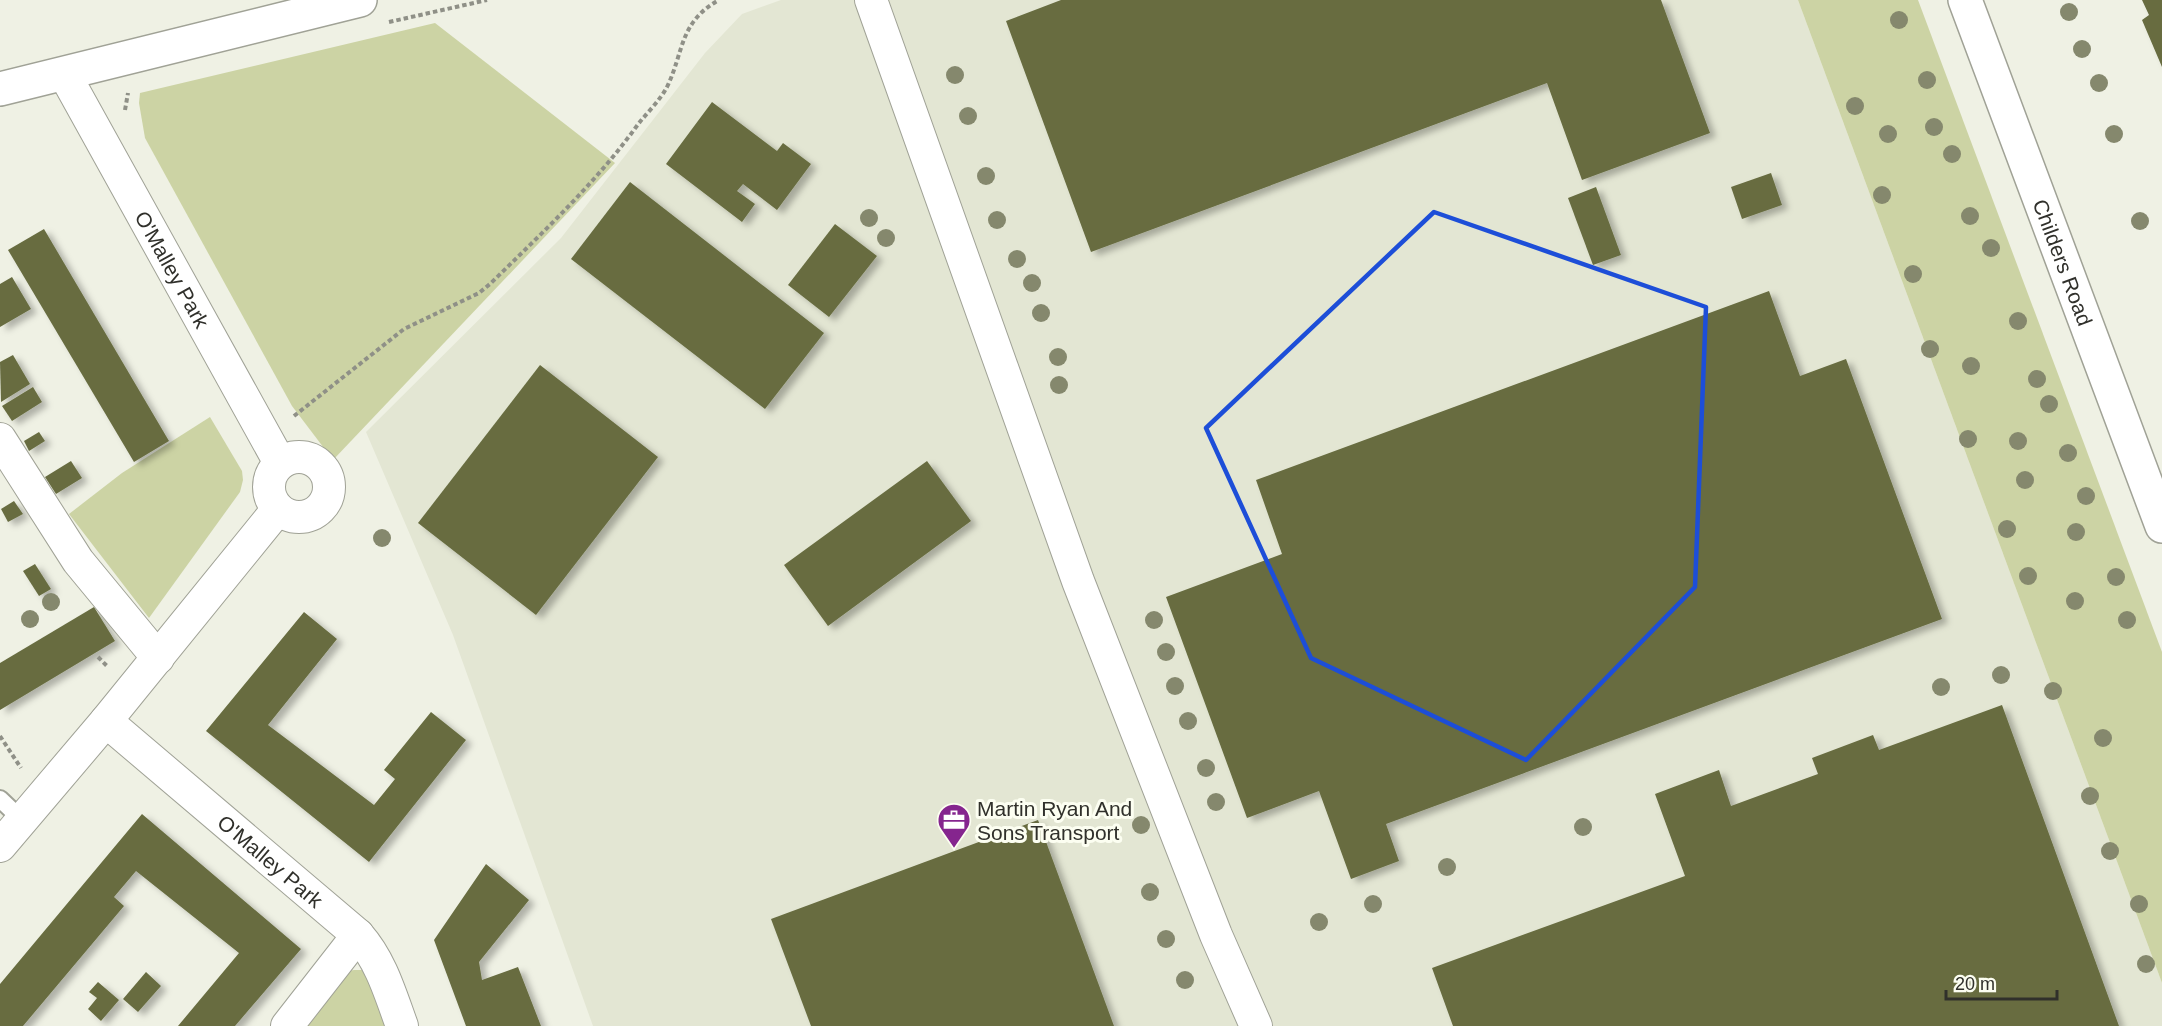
<svg xmlns="http://www.w3.org/2000/svg" width="2162" height="1026" viewBox="0 0 2162 1026" font-family="Helvetica,sans-serif">
<style>
.built{fill:#e3e6d3}
.green{fill:#ccd3a4}
.building{fill:#676c40;filter:url(#shadow)}
.lines{fill:none;stroke-linecap:round;stroke-linejoin:round}
.lane-casing{stroke:#a0a296;stroke-width:20}
.street-casing{stroke:#a0a296;stroke-width:34}
.secondary-casing{stroke:#a0a296;stroke-width:36}
.path{stroke:#8f9087;stroke-width:4;stroke-dasharray:4.5 3;stroke-linecap:butt}
.lane{stroke:#fff;stroke-width:16}
.street{stroke:#fff;stroke-width:32}
.secondary{stroke:#fff;stroke-width:33}
.tree{fill:#85886d}
.marked{fill:none;stroke:#1d4ed8;stroke-width:4.5;stroke-linejoin:round}
.labels{text-anchor:middle;dominant-baseline:central;stroke-width:6;stroke-linejoin:round;paint-order:stroke}
.street-label{font-size:21px;fill:#30302b;stroke:#fcfef1}
.poi-label{font-size:21px;fill:#30302b;stroke:#fcfef1;text-anchor:start}
</style>
<defs>
<filter id="shadow"><feDropShadow dx="6" dy="4" stdDeviation="3" flood-color="#0004"/></filter>
</defs>
<rect width="100%" height="100%" fill="#eff1e4"/>
<!-- built -->
<path class="built" d="M781,0H1798L2162,983V1026H593L453,635L366,432L561,238L705,53L742,14Z"/>
<!-- green -->
<g class="green">
<path d="M1798,0H1918L2162,652V983Z"/>
<path d="M435,23L615,163L333,460L292,406L145,138L139,103L140,93Z"/>
<path d="M210,417L242,471L243,480L240,492L149,618L69,514L122,473Z"/>
<path d="M354,970H366L388,1026H301L343,972Z"/>
</g>
<!-- building -->
<g class="building">
<path d="M1061,0H1661L1710,133L1582,180L1547,83L1091,252L1006,21Z"/>
<path d="M2142,0H2162V67L2142,20L2149,15Z"/>
<path d="M712,102L777,151L783,143L811,164L777,210L743,184L737,191L755,204L742,222L666,164Z"/>
<path d="M1771,173L1782,205L1742,219L1731,187Z"/>
<path d="M630,182L824,333L765,409L571,259Z"/>
<path d="M1596,187L1621,255L1593,265L1568,198Z"/>
<path d="M835,224L877,256L829,317L788,285Z"/>
<path d="M44,229L169,441L134,462L8,250Z"/>
<path d="M12,277L31,309L0,327V284Z"/>
<path d="M1769,291L1800,376L1846,359L1942,619L1386,824L1399,861L1351,879L1319,791L1247,818L1166,597L1282,554L1256,480Z"/>
<path d="M13,355L30,384L1,402L0,362Z"/>
<path d="M540,365L658,457L536,615L418,523Z"/>
<path d="M33,387L42,402L12,421L2,406Z"/>
<path d="M39,432L45,441L29,451L24,441Z"/>
<path d="M71,461L82,478L56,494L45,477Z"/>
<path d="M927,461L971,521L828,626L784,565Z"/>
<path d="M14,501L23,514L8,522L1,509Z"/>
<path d="M35,564L51,589L39,596L23,571Z"/>
<path d="M94,607L115,641L0,710V663Z"/>
<path d="M304,612L337,639L268,725L374,805L395,779L384,770L431,712L466,740L369,862L206,731Z"/>
<path d="M2002,705L2119,1026H1453L1432,968L1685,876L1655,794L1719,770L1731,806L1818,774L1812,758L1873,735L1879,750Z"/>
<path d="M142,814L301,949L235,1026H178L239,953L136,871L114,897L124,906L23,1026H0V984Z"/>
<path d="M1038,820L1114,1026H811L771,919Z"/>
<path d="M486,864L529,900L479,962L482,980L518,967L541,1026H466L434,940Z"/>
<path d="M146,972L161,986L138,1012L123,999Z"/>
<path d="M98,982L119,1000L101,1021L88,1009L97,998L89,992Z"/>
</g>
<g class="lines">
<!-- lane casing -->
<g class="lane-casing">
<path id="lane" d="M0,799L22,820"/>
</g>
<!-- street casing -->
<g class="street-casing">
<g id="street">
<path d="M871,0L1078,581L1216,935L1256,1026"/>
<path id="s1" d="M65,75L280,463"/>
<path d="M0,439L78,561L158,658"/>
<circle cx="299" cy="487" r="30"/>
<path id="s2" d="M106,721L358,935C381,961 390,993 402,1026"/>
<path d="M0,846L106,721L278,509"/>
<path d="M287,1026L358,935"/>
</g>
</g>
<!-- secondary casing -->
<g class="secondary-casing">
<g id="secondary">
<path id="s3" d="M1965,0L2162,526"/>
<path d="M0,89L360,0"/>
</g>
</g>
<!-- path -->
<g class="path">
<path d="M389,22L487,0"/>
<path d="M125,110L128,93"/>
<path d="M294,416L404,329L479,293L490,284C543,232 596,183 639,123C648,112 660,100 667,87C684,52 679,22 719,0"/>
<path d="M98,657L108,667"/>
<path d="M0,736L21,768"/>
</g>
<!-- lane -->
<use href="#lane" class="lane"/>
<!-- street -->
<use href="#street" class="street"/>
<!-- secondary -->
<use href="#secondary" class="secondary"/>
</g>
<!-- trees -->
<g class="tree">
<circle cx="2069" cy="12" r="9"/>
<circle cx="1899" cy="20" r="9"/>
<circle cx="2082" cy="49" r="9"/>
<circle cx="955" cy="75" r="9"/>
<circle cx="1927" cy="80" r="9"/>
<circle cx="2099" cy="83" r="9"/>
<circle cx="1855" cy="106" r="9"/>
<circle cx="968" cy="116" r="9"/>
<circle cx="1934" cy="127" r="9"/>
<circle cx="1888" cy="134" r="9"/>
<circle cx="2114" cy="134" r="9"/>
<circle cx="1952" cy="154" r="9"/>
<circle cx="986" cy="176" r="9"/>
<circle cx="1882" cy="195" r="9"/>
<circle cx="1970" cy="216" r="9"/>
<circle cx="869" cy="218" r="9"/>
<circle cx="997" cy="220" r="9"/>
<circle cx="2140" cy="221" r="9"/>
<circle cx="886" cy="238" r="9"/>
<circle cx="1991" cy="248" r="9"/>
<circle cx="1017" cy="259" r="9"/>
<circle cx="1913" cy="274" r="9"/>
<circle cx="1032" cy="283" r="9"/>
<circle cx="1041" cy="313" r="9"/>
<circle cx="2018" cy="321" r="9"/>
<circle cx="1930" cy="349" r="9"/>
<circle cx="1058" cy="357" r="9"/>
<circle cx="1971" cy="366" r="9"/>
<circle cx="2037" cy="379" r="9"/>
<circle cx="1059" cy="385" r="9"/>
<circle cx="2049" cy="404" r="9"/>
<circle cx="1968" cy="439" r="9"/>
<circle cx="2018" cy="441" r="9"/>
<circle cx="2068" cy="453" r="9"/>
<circle cx="2025" cy="480" r="9"/>
<circle cx="2086" cy="496" r="9"/>
<circle cx="2007" cy="529" r="9"/>
<circle cx="2076" cy="532" r="9"/>
<circle cx="382" cy="538" r="9"/>
<circle cx="2028" cy="576" r="9"/>
<circle cx="2116" cy="577" r="9"/>
<circle cx="2075" cy="601" r="9"/>
<circle cx="51" cy="602" r="9"/>
<circle cx="30" cy="619" r="9"/>
<circle cx="1154" cy="620" r="9"/>
<circle cx="2127" cy="620" r="9"/>
<circle cx="1166" cy="652" r="9"/>
<circle cx="2001" cy="675" r="9"/>
<circle cx="1175" cy="686" r="9"/>
<circle cx="1941" cy="687" r="9"/>
<circle cx="2053" cy="691" r="9"/>
<circle cx="1188" cy="721" r="9"/>
<circle cx="2103" cy="738" r="9"/>
<circle cx="1206" cy="768" r="9"/>
<circle cx="2090" cy="796" r="9"/>
<circle cx="1216" cy="802" r="9"/>
<circle cx="1141" cy="825" r="9"/>
<circle cx="1583" cy="827" r="9"/>
<circle cx="2110" cy="851" r="9"/>
<circle cx="1447" cy="867" r="9"/>
<circle cx="1150" cy="892" r="9"/>
<circle cx="1373" cy="904" r="9"/>
<circle cx="2139" cy="904" r="9"/>
<circle cx="1319" cy="922" r="9"/>
<circle cx="1166" cy="939" r="9"/>
<circle cx="2146" cy="964" r="9"/>
<circle cx="1185" cy="980" r="9"/>
</g>
<!-- marked area -->
<path class="marked" d="M1434,212L1706,307L1695,587L1526,760L1311,658L1206,428Z"/>
<!-- icons -->
<defs>
<g id="office-pin" transform="scale(1.725)"><path d="M0 17L-7.5 6A9.5 9.5 0 1 1 7.5 6Z" fill="#85258e" stroke="#fcfef1"/><path d="M-6-3h4V-5.5h4V-3h4V5H-6ZM-1-4.5V-3h2v-1.5ZM-6 0V1H6V0Z" fill="#fff"/></g>
</defs>
<g fill-rule="evenodd">
<use href="#office-pin" x="954" y="820"/>
</g>
<g class="labels">
<!-- street labels -->
<g class="street-label">
<text stroke="none"><textPath href="#s3" startOffset="280">Childers Road</textPath></text>
<text stroke="none"><textPath href="#s1" startOffset="222">O'Malley Park</textPath></text>
<text stroke="none"><textPath href="#s2" startOffset="216">O'Malley Park</textPath></text>
</g>
<!-- poi labels -->
<g class="poi-label">
<text x="977" y="808">Martin Ryan And<tspan x="977" dy="24">Sons Transport</tspan></text>
</g>
</g>
<!-- scale -->
<path d="M1946 990v9h111v-9" fill="none" stroke="#30302b" stroke-width="3"/>
<text x="1955" y="990" font-size="18" fill="#30302b" stroke="#fcfef1" stroke-width="4.5" paint-order="stroke">20 m</text>
</svg>
